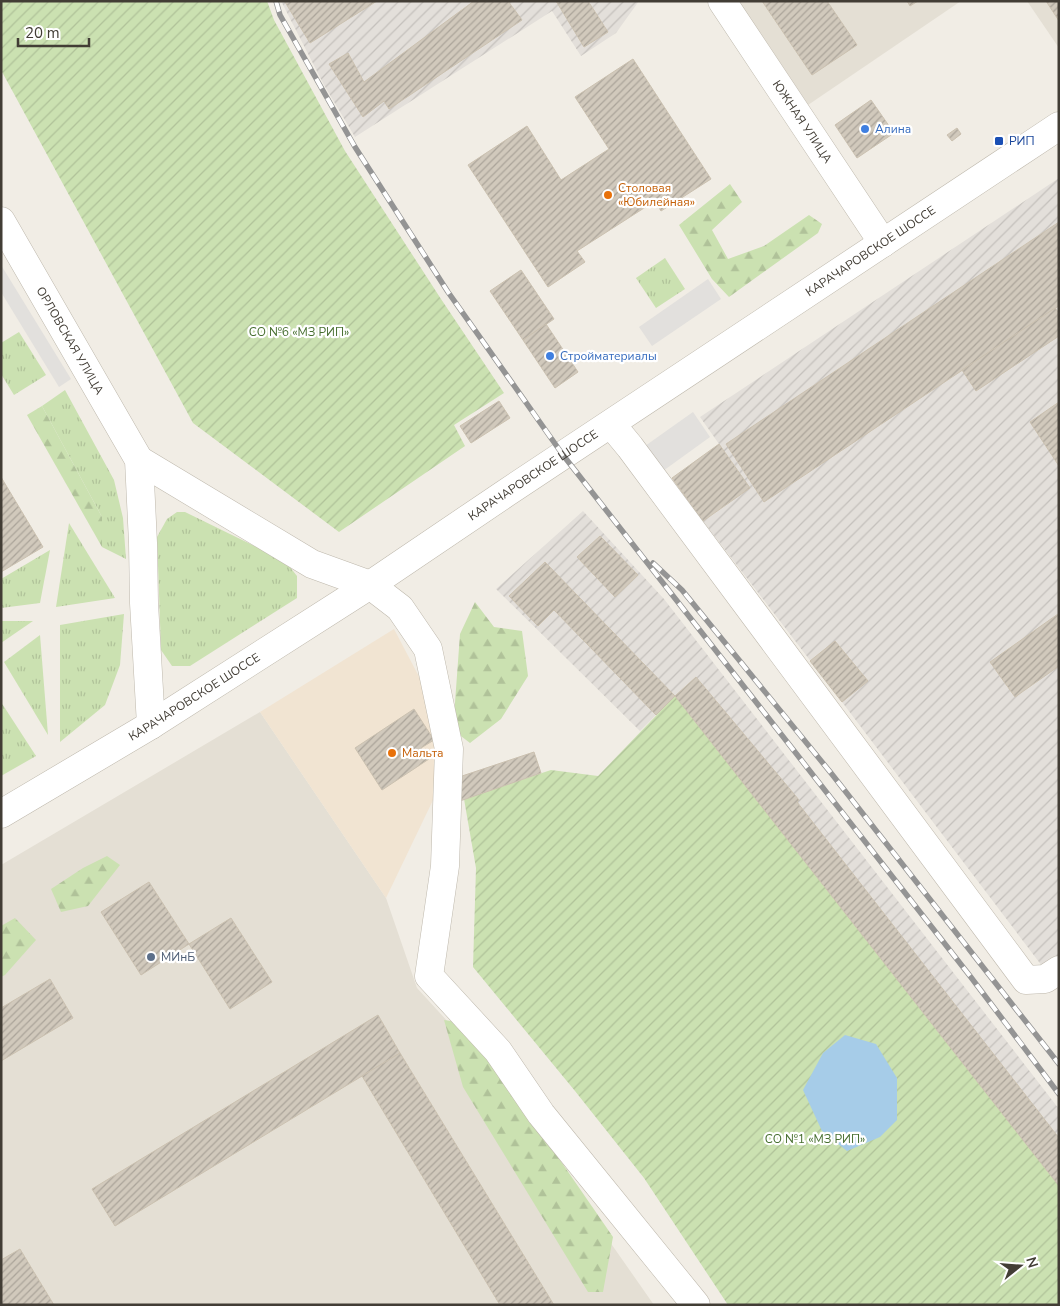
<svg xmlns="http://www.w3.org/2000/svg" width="1060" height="1306" viewBox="0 0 1060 1306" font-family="'Nunito Sans',sans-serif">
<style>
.residential{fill:#e4dfd4}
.commercial{fill:#f1e4d2}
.industrial{fill:url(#industrial-furrows)}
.grass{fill:url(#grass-tufts)}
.forest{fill:url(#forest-firs)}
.garden{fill:url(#garden-furrows)}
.parking{fill:#e2e0dd}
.water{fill:#a6cce8}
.building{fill:url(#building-hatch);stroke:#cbc1b0}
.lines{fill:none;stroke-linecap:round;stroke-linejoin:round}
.minor-casing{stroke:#beb8ac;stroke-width:29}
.minor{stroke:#fff;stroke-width:28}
.rail-casing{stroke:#949494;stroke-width:5.5}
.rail{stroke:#fff;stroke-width:4;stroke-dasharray:11;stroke-linecap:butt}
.shop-dot{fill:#3f7fe0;stroke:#fff;stroke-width:2}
.transit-dot{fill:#1a4fb4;stroke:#fff;stroke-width:2}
.food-dot{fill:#e8710a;stroke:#fff;stroke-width:2}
.service-dot{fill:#5c6f8a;stroke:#fff;stroke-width:2}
.labels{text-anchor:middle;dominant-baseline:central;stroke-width:4.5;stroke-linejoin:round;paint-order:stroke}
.street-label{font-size:12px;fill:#423d35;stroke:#fff}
.shop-label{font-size:12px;fill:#366cbe;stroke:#fff;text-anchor:start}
.transit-label{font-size:12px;fill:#164399;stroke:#fff;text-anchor:start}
.food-label{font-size:12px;fill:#c56008;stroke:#fff;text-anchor:start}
.park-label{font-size:12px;fill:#466e2f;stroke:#fff}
.service-label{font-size:12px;fill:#4e5e75;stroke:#fff;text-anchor:start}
</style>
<defs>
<pattern id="industrial-furrows" width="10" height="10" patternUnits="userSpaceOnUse" patternTransform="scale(1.25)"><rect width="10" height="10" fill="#e3dfda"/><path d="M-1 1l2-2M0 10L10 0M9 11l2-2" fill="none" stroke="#c4c0bc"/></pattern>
<pattern id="grass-tufts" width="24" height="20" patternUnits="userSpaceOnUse" patternTransform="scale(1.25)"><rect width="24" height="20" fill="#cbe1b1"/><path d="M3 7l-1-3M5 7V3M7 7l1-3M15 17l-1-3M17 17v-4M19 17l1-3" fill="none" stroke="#b0c299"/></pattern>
<pattern id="forest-firs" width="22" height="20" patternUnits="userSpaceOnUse" patternTransform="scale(1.25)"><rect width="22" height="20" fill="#cbe1b1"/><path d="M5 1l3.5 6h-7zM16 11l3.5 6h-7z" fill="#b0c299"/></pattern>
<pattern id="garden-furrows" width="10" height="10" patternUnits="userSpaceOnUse" patternTransform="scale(1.25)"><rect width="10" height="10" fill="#cbe1b1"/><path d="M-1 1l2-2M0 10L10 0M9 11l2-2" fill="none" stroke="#b0c299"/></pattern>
<pattern id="building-hatch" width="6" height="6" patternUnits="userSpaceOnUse" patternTransform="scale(1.25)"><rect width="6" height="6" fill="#d1c9bc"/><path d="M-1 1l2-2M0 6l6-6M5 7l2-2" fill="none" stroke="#aba49a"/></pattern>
</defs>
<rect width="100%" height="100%" fill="#f1ede5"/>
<!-- residential -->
<g class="residential">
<path d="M738,1H961L808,105Z"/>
<path d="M1027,1H1059V48Z"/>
<path d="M260,712L386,898L417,988L482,1059L654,1305H1V865Z"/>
</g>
<!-- commercial -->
<path class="commercial" d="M394,629L426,690L446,773L386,898L260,712Z"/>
<!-- industrial -->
<g class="industrial">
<path d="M281,1H639L616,33L581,56L552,11L355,137L324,85Z"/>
<path d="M1059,178V990L1042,966L842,702L703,521L750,488L700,417Z"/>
<path d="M583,511L664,599L1059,1109V1186L675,696L640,731L496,589Z"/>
</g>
<!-- grass -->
<g class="grass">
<path d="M665,258L685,289L656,308L636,278Z"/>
<path d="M19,332L46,375L14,395L1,374V343Z"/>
<path d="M65,390L114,480L123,518L126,559L102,547V517L42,406Z"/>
<path d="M177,512H185L285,561L297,576V598L190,666H172L161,650L157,537L167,519Z"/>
<path d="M69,523L115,598L56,607Z"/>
<path d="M50,550L40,603L1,608V579Z"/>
<path d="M124,614L120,665L105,705L60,742V625Z"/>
<path d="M1,621H33L1,643Z"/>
<path d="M40,635L48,735L4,662Z"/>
<path d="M1,702L36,756L1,776Z"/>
</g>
<!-- forest -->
<g class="forest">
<path d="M730,184L742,202L712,230L728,259L764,246L809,215L822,224L818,233L729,297L712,279L679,225Z"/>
<path d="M42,406L102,517V547L27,415Z"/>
<path d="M475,602L494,627L522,631L528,676L501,719L470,743L453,730L460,634Z"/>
<path d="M107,856L120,865L88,906L61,912L51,889L83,868Z"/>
<path d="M15,918L36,940L5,975L1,977V926Z"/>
<path d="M444,1020L458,1022L489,1057L613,1237L603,1292H588L463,1087Z"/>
</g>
<!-- garden -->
<g class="garden">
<path d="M1,1H267L274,20L345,151L441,299L504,393L454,425L465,446L339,532L193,423L1,70Z"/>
<path d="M675,696L1059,1186V1305H728L644,1178L575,1091L473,967L476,868L464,799L551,770L598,776Z"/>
</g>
<!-- parking -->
<g class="parking">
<path d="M1,265L71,379L59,387L1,292Z"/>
<path d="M708,279L721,299L652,346L639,327Z"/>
<path d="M693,412L710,437L656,476L638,451Z"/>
</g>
<!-- water -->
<path class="water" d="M845,1035L876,1044L897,1078V1120L880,1137L847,1151L822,1131L803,1090L823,1053Z"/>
<!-- building -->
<g class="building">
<path d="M285,1H377L310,43L285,2Z"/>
<path d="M474,1H508L522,20L389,109L384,101L363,117L329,64L348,53L364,82Z"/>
<path d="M556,1H588L608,32L584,47Z"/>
<path d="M762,1H827L857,45L812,75Z"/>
<path d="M907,1H918L910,6Z"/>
<path d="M1046,1H1059V21Z"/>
<path d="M633,59L711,179L661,211L655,201L577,251L585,262L548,287L468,165L527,126L561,180L609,149L575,97Z"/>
<path d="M871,100L894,133L857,158L835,125Z"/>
<path d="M957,128L961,134L952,141L947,135Z"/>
<path d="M1059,222V306L764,502L726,444Z"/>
<path d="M521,270L554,319L523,340L490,291Z"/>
<path d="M1055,308L1059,313V336L976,391L962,370Z"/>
<path d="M546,324L578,372L555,388L523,340Z"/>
<path d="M499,401L510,418L471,443L460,426Z"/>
<path d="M1059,402V466L1030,422Z"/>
<path d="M719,444L750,488L703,521L672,478Z"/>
<path d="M1,477L43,547L1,572Z"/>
<path d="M600,536L638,575L615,597L577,557Z"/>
<path d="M545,562L675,696L656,715L554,610L538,626L509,596Z"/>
<path d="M1058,614L1059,615V666L1015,697L990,662Z"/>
<path d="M835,641L868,681L842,702L810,661Z"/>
<path d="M696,677L799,800L797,802L1059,1138V1186L675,696Z"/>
<path d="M414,709L434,740L421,748L429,759L382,790L355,748Z"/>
<path d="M534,752L541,773L457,802L450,780Z"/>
<path d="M149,882L189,944L141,975L101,912Z"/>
<path d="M231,918L272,982L230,1009L189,944Z"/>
<path d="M50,979L73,1018L1,1061V1008Z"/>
<path d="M378,1015L400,1053L115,1226L92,1189Z"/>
<path d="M400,1053L554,1305H500L362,1076Z"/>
<path d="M20,1249L29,1264L54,1305H1V1260Z"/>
</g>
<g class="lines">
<!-- minor casing -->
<g class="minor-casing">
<g id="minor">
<path id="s1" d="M722,1L883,243"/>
<path id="s2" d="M1,221L139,460L143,543L144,603L151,725"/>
<path d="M611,424L630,447L1026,980L1045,979L1059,970"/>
<path d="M139,460L312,564L370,585L400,608L428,649L449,749L445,866L429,976L498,1051L541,1114L696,1305"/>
<path id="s3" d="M1,814L151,725L370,585L506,493L1059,126"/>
</g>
</g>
<!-- minor -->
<use href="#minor" class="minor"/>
<!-- rail casing -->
<g class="rail-casing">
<g id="rail">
<path d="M276,1L280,15L355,147L448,292L563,455L970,976L1059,1094"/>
<path d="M653,563L682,590L831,773L1059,1064"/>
</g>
</g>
<!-- rail -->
<use href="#rail" class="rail"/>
</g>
<!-- markers -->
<g class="shop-dot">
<circle cx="865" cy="129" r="5"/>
<circle cx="550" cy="356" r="5"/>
</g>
<rect class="transit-dot" x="994" y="136" width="10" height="10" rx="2.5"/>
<g class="food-dot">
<circle cx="608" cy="195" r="5"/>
<circle cx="392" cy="753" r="5"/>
</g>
<circle class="service-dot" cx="151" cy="957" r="5"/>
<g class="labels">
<!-- street labels -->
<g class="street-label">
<text stroke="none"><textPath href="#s1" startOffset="145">ЮЖНАЯ УЛИЦА</textPath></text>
<text stroke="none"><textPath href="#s3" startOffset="1036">КАРАЧАРОВСКОЕ ШОССЕ</textPath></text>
<text stroke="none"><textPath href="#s2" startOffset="138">ОРЛОВСКАЯ УЛИЦА</textPath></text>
<text stroke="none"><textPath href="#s3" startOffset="631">КАРАЧАРОВСКОЕ ШОССЕ</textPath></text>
<text stroke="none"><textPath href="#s3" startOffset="226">КАРАЧАРОВСКОЕ ШОССЕ</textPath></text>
</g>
<!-- shop labels -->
<g class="shop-label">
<text x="875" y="129">Алина</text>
<text x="560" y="356">Стройматериалы</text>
</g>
<!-- transit labels -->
<g class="transit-label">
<text x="1009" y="141">РИП</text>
</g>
<!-- food labels -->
<g class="food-label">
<text x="618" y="188">Столовая<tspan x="618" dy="14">«Юбилейная»</tspan></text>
<text x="402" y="753">Мальта</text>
</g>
<!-- park labels -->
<g class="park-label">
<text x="299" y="332">СО №6 «МЗ РИП»</text>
<text x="815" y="1139">СО №1 «МЗ РИП»</text>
</g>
<!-- service labels -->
<g class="service-label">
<text x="161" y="957">МИнБ</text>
</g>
</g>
<!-- border -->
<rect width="1060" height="1306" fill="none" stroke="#423d35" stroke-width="5"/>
<!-- north arrow -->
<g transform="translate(1020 1266) rotate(73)" stroke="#ffffff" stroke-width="4" paint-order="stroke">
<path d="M0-4L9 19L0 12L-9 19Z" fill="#423d35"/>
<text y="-8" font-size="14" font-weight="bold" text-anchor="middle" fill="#423d35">N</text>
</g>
<!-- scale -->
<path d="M18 38v8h71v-8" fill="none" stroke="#423d35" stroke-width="2.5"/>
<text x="25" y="38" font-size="15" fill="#423d35" stroke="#ffffff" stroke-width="4" paint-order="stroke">20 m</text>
</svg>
